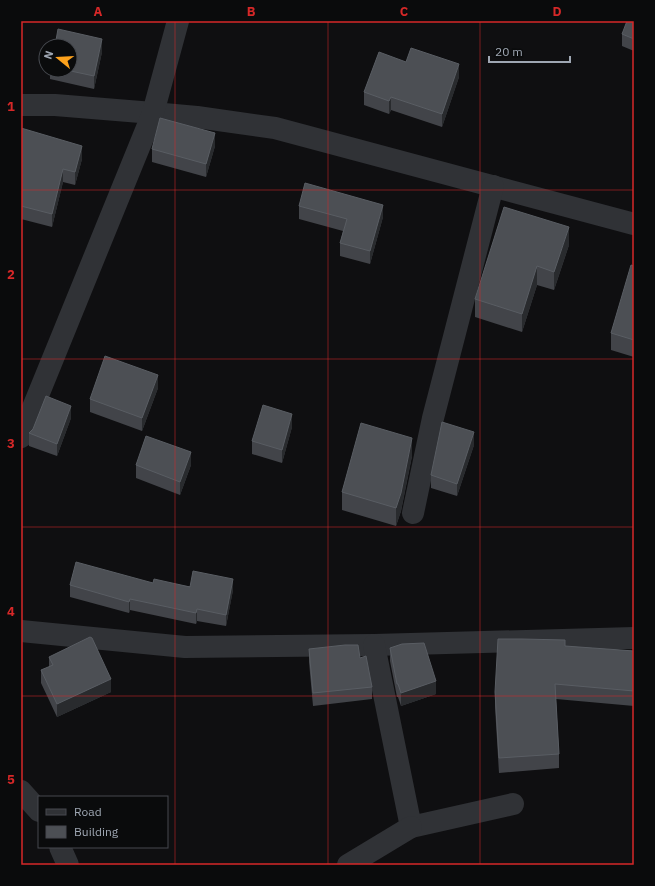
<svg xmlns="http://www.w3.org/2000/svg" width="655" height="886" viewBox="0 0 655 886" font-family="'IBM Plex Sans',sans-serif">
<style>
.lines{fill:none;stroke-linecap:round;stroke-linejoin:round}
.minor{stroke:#303236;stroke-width:22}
.wall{fill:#424449}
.shaded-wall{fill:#292b2e}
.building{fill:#4c4f54;stroke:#595d63}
.grid{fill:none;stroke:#d62828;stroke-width:1;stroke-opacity:0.55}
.neatline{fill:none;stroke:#d62828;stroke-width:1.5}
.grid-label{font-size:13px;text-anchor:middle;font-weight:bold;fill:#d62828}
</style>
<rect width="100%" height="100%" fill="#0f0f11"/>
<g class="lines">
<!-- minor -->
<g class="minor">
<path d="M21,105H55L153,113L197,117L275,128L634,224"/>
<path d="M21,437L153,113L178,21"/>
<path d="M413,513L433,418L493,186"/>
<path d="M21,631L185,647L374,645L634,638"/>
<path d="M374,645L411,827L513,804"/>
<path d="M21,791L39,811"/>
<path d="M60,847L68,865"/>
<path d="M348,865L411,827"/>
</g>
</g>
<!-- wall -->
<g class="wall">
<path d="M634,21V51L622,46V34Z"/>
<path d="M102,52L94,89L50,79V70H70Z"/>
<path d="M406,62L459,77L442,127L391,110L389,114L364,105V92Z"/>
<path d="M21,128L82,159L75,185L63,182L52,227L21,219Z"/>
<path d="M215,146L206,177L152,162V149Z"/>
<path d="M299,206L383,217L370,264L340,256V243L343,231L299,219Z"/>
<path d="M569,245L554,290L537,285L522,332L475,317V299Z"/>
<path d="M634,266V357L611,350V333Z"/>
<path d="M158,388L142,431L90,412V399Z"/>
<path d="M71,418L57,456L29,446V433L33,429Z"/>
<path d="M292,427L282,463L252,454V441Z"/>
<path d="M474,445L457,496L431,488V475Z"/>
<path d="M412,456L401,511L396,526L342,510V492Z"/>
<path d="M136,465H191L180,495L136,478Z"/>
<path d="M153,583L233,590L226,626L197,621L196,624L130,610L129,613L70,597V585Z"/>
<path d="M565,646L634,651V706L556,699L559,754V768L499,773L495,707V692Z"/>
<path d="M390,648L436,694L401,706L398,697H397L390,661Z"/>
<path d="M309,649L360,658L372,687V699L313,706L309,662Z"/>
<path d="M49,657L111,692L57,717L41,683V670L49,667Z"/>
</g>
<!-- shaded-wall -->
<g class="shaded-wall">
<path d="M102,39V52L94,89V76Z"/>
<path d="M459,64V77L442,127V114Z"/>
<path d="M391,97V110L389,114V101Z"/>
<path d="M215,133V146L206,177V164Z"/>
<path d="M82,146V159L75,185V172Z"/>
<path d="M63,169V182L52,227V214Z"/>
<path d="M383,205V217L370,264V251Z"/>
<path d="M569,227V245L554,290V272Z"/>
<path d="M537,266V285L522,332V314Z"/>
<path d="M158,375V388L142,431V418Z"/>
<path d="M71,406V418L57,456V444Z"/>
<path d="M292,414V427L282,463V450Z"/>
<path d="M474,432V445L457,496V484Z"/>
<path d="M412,438V456L401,511L396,526V508Z"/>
<path d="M191,452V465L180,495V482Z"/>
<path d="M233,579V590L226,626V615Z"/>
<path d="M130,599V610L129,613V602Z"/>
<path d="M197,609V621L196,624V613Z"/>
<path d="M111,679V692L57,717V704Z"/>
<path d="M436,681V694L401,706V693Z"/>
</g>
<!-- building -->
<g class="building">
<path d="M627,21H634V39L622,34Z"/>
<path d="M58,29L102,39L94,76L66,70H70V46H55Z"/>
<path d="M411,48L459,64L442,114L391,97L389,101L364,92L379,52L406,62Z"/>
<path d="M160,118L215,133L206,164L152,149Z"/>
<path d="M21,128L82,146L75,172L63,169L52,214L21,206Z"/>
<path d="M305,183L383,205L370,251L340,243L347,219L299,206Z"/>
<path d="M504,207L569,227L554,272L537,266L522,314L475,299Z"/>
<path d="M631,265L634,266V340L611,333Z"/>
<path d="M105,356L158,375L142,418L90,399Z"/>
<path d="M46,396L71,406L57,444L29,433L33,429Z"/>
<path d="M263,405L292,414L282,450L252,441Z"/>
<path d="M442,422L474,432L457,484L431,475Z"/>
<path d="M361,423L412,438L401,493L396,508L342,492Z"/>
<path d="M146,436L191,452L180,482L136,465Z"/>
<path d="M76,562L153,583L154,579L190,587L193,571L233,579L226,615L197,609L196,613L130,599L129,602L70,585Z"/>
<path d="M90,637L92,638L111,679L57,704L41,670L53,665L49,657Z"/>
<path d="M498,639H522L565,640V646L634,651V691L555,684L559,754L499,758L495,692Z"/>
<path d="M424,643L436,681L401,693L398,684H397L390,648L402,644Z"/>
<path d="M345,645H358L360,658L366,656L372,687L313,693L309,649Z"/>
</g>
<!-- grid -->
<path class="grid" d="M175,21V865M328,21V865M480,21V865M21,190H634M21,359H634M21,527H634M21,696H634"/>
<!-- border -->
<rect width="655" height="886" fill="none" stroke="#0a0b0c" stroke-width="44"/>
<!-- legend -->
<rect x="38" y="796" width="130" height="52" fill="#0a0b0c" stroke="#46494f"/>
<rect x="46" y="809" width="20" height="6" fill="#303236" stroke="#46494f"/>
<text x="74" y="816" font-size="12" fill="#9fa7b3">Road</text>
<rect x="46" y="826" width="20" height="12" fill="#4c4f54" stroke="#46494f"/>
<text x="74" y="836" font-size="12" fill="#9fa7b3">Building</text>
<!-- north arrow -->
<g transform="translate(58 58) rotate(288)"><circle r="19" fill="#0a0b0c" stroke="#46494f"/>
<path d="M0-3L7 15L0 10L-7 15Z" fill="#fda21c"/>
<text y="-6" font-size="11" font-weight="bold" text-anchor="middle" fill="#9fa7b3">N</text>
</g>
<!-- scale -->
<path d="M489 56v6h81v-6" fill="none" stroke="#9fa7b3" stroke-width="2"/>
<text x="495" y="56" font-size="12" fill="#9fa7b3" stroke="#0a0b0c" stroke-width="3" paint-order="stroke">20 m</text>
<rect x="22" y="22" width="611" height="842" class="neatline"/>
<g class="grid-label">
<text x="98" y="16">A</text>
<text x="251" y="16">B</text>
<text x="404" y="16">C</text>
<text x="557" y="16">D</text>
<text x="11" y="111">1</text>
<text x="11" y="279">2</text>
<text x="11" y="448">3</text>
<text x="11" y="616">4</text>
<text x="11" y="784">5</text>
</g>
</svg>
